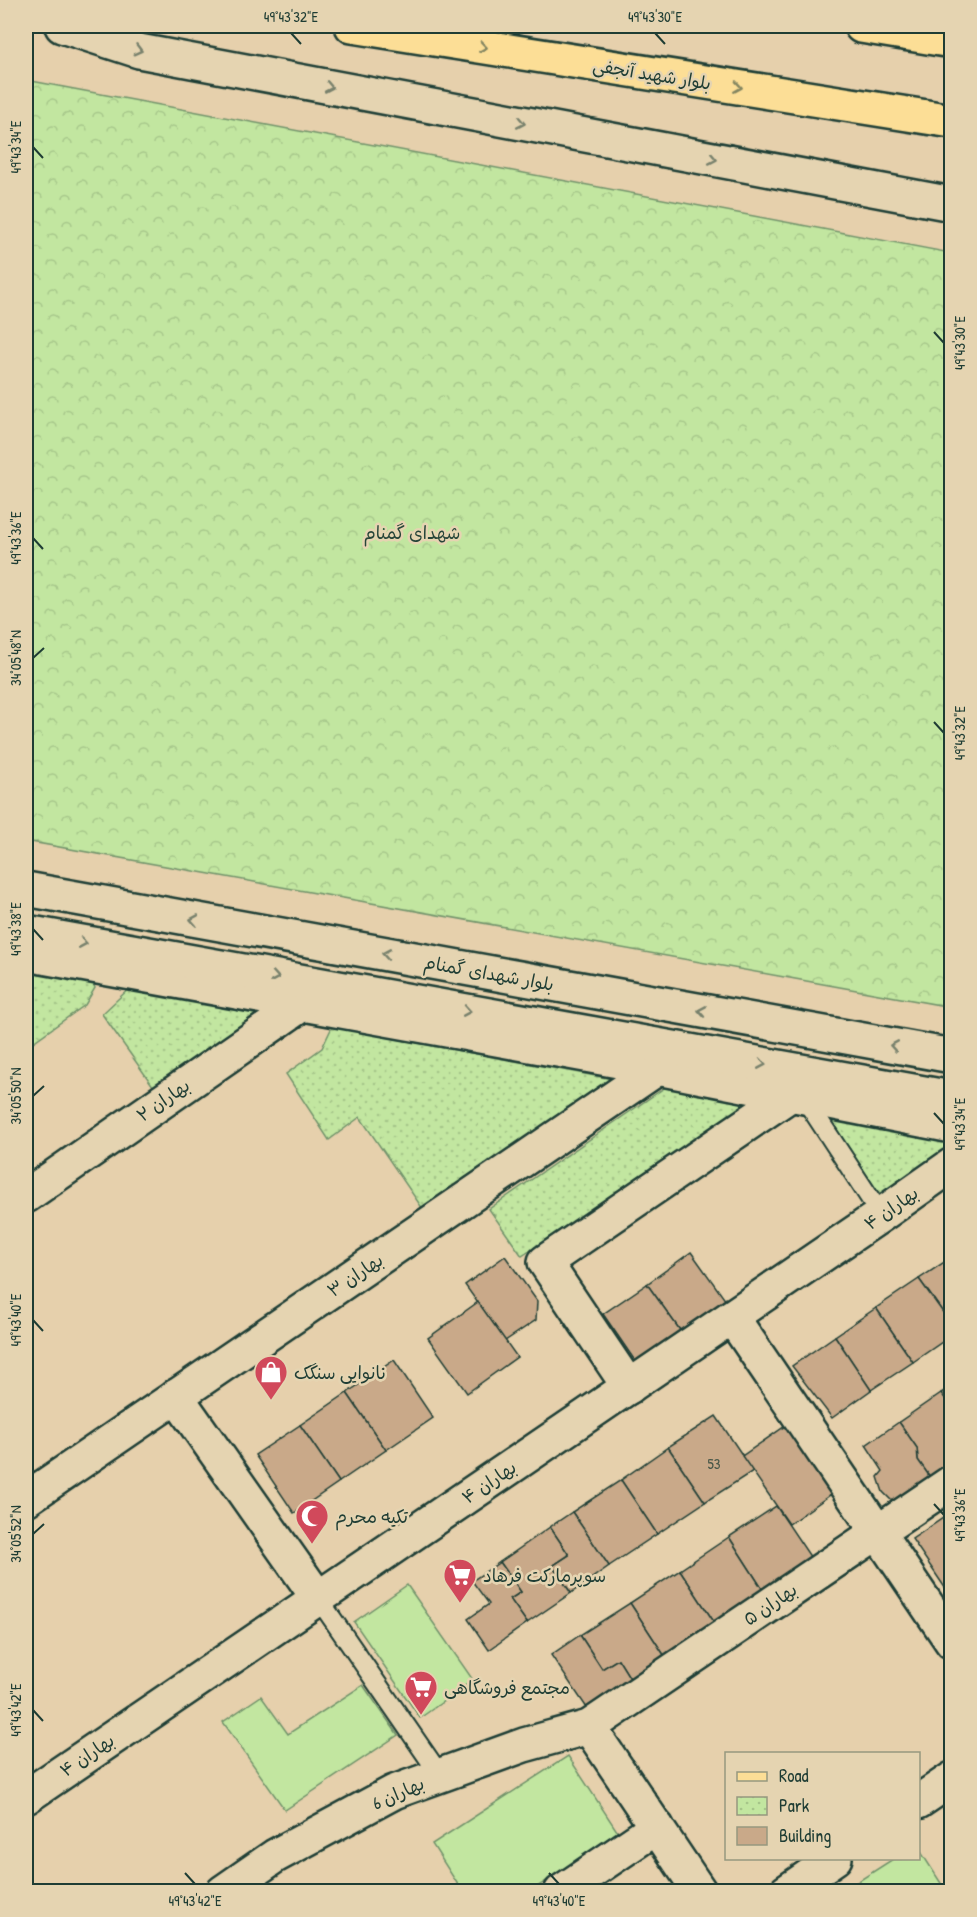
<svg xmlns="http://www.w3.org/2000/svg" width="977" height="1917" viewBox="0 0 977 1917" font-family="'Patrick Hand','Playpen Sans Arabic',sans-serif">
<style>
.grass{fill:#c2e6a0;stroke:#70926a;stroke-width:1.5}
.forest{fill:url(#forest-crowns);stroke:#70926a;stroke-width:1.5}
.park{fill:url(#park-dots);stroke:#70926a;stroke-width:1.5}
.building{fill:#c9a989;stroke:#1f3d34;stroke-width:1.5}
.lines{fill:none;stroke-linecap:round;stroke-linejoin:round}
.service-casing{stroke:#1f3d34;stroke-width:22}
.minor-casing{stroke:#1f3d34;stroke-width:38}
.tertiary-casing{stroke:#1f3d34;stroke-width:38}
.secondary-casing{stroke:#1f3d34;stroke-width:38}
.primary-casing{stroke:#1f3d34;stroke-width:38}
.service{stroke:#e5d4b1;stroke-width:18}
.minor{stroke:#e5d4b1;stroke-width:33}
.tertiary{stroke:#e5d4b1;stroke-width:33}
.secondary{stroke:#e5d4b1;stroke-width:33}
.primary{stroke:#fcde96;stroke-width:33}
.oneway{stroke:#828560}
.oneway2{stroke:#78816c}
.ticks{fill:none;stroke:#1f3d34;stroke-width:2}
.labels{text-anchor:middle;dominant-baseline:central;stroke-width:5;stroke-linejoin:round;paint-order:stroke}
.number-label{font-size:15px;fill:#4a5849}
.street-label{font-size:18px;fill:#1f3d34;stroke:#e5d4b1}
.park-label{font-size:18px;fill:#274539;stroke:#e5d4b1}
.poi-label{font-size:18px;fill:#1f3d34;stroke:#e5d4b1;text-anchor:start}
.neatline{fill:none;stroke:#1f3d34;stroke-width:2}
.ticks-label{font-size:15px;text-anchor:middle;fill:#1f3d34}
</style>
<defs>
<pattern id="forest-crowns" width="20" height="18" patternUnits="userSpaceOnUse" patternTransform="scale(1.5)"><rect width="20" height="18" fill="#c2e6a0"/><path d="M2 6a3 3 0 1 1 6 0M12 15a3 3 0 1 1 6 0" fill="none" stroke="#a6c68a"/></pattern>
<pattern id="park-dots" width="8" height="8" patternUnits="userSpaceOnUse" patternTransform="scale(1.5)"><rect width="8" height="8" fill="#c2e6a0"/><path d="M2 2h.1M6 6h.1" fill="none" stroke="#a6c68a" stroke-width="1.8" stroke-linecap="round"/></pattern>
</defs>
<rect width="100%" height="100%" fill="#e6d0ac"/>
<filter id="ink" filterUnits="userSpaceOnUse"><feTurbulence type="fractalNoise" baseFrequency=".0167" numOctaves="2"/><feDisplacementMap in="SourceGraphic" scale="12" xChannelSelector="R" yChannelSelector="G"/><feConvolveMatrix kernelMatrix="1 2 1 2 8 2 1 2 1" color-interpolation-filters="sRGB"/></filter>
<g filter="url(#ink)">
<!-- grass -->
<g class="grass">
<path d="M407,1585L473,1680L420,1718L354,1622Z"/>
<path d="M363,1685L398,1735L285,1810L223,1722L261,1696L288,1734Z"/>
<path d="M568,1756L619,1834L531,1891H462L432,1844Z"/>
<path d="M919,1849L946,1891H843L893,1859L918,1858Z"/>
</g>
<!-- forest -->
<path class="forest" d="M26,80L951,253V1007L26,841Z"/>
<!-- park -->
<g class="park">
<path d="M26,969L91,979L95,988L85,1005L26,1047Z"/>
<path d="M134,984L258,1009L265,1019L158,1093L102,1014Z"/>
<path d="M332,1027L628,1082L429,1218L360,1117L329,1140L286,1074L322,1048Z"/>
<path d="M670,1084L744,1101V1108L522,1256L489,1209Z"/>
<path d="M828,1116L951,1139V1153L884,1201Z"/>
</g>
<!-- building -->
<g class="building">
<path d="M691,1252L731,1308L687,1340L647,1284Z"/>
<path d="M505,1256L537,1301L536,1320L505,1341L465,1285Z"/>
<path d="M952,1257V1325L919,1279Z"/>
<path d="M919,1279L952,1325V1335L913,1362L876,1308Z"/>
<path d="M647,1284L687,1340L642,1371L603,1314Z"/>
<path d="M478,1302L517,1357L467,1393L428,1338Z"/>
<path d="M876,1308L913,1362L871,1390L835,1336Z"/>
<path d="M835,1336L871,1390L832,1418L792,1366Z"/>
<path d="M394,1360L433,1418L386,1450L347,1393Z"/>
<path d="M952,1386V1408L941,1393Z"/>
<path d="M347,1393L386,1450L339,1482L300,1425Z"/>
<path d="M941,1393L952,1408V1462L930,1477L918,1460L917,1448L899,1422Z"/>
<path d="M716,1416L753,1471L705,1502L668,1447Z"/>
<path d="M791,1422L837,1490L789,1524L742,1456Z"/>
<path d="M899,1422L917,1448L918,1460L930,1477L893,1502L883,1492L878,1477L883,1471L866,1445Z"/>
<path d="M300,1425L339,1482L294,1513L255,1455Z"/>
<path d="M668,1447L705,1502L657,1534L621,1480Z"/>
<path d="M621,1480L657,1534L609,1566L572,1512Z"/>
<path d="M776,1506L813,1561L765,1593L729,1537Z"/>
<path d="M572,1512L609,1566L571,1593L552,1566L569,1555L550,1527Z"/>
<path d="M952,1512V1598L912,1539Z"/>
<path d="M550,1527L569,1555L552,1566L571,1593L527,1623L510,1599L521,1592L500,1562Z"/>
<path d="M729,1537L765,1593L716,1625L680,1570Z"/>
<path d="M500,1562L521,1592L510,1599L527,1623L489,1650L468,1619L489,1604L472,1581Z"/>
<path d="M680,1570L716,1625L666,1658L630,1603Z"/>
<path d="M630,1603L666,1658L631,1680L618,1659L602,1669L580,1635Z"/>
<path d="M580,1635L602,1669L618,1659L631,1680L587,1708L551,1655Z"/>
</g>
<g class="lines">
<!-- service casing -->
<g class="service-casing">
<g id="service">
<path d="M803,1096L881,1215"/>
<path d="M318,1598L440,1775"/>
</g>
</g>
<!-- minor casing -->
<g class="minor-casing">
<g id="minor">
<path d="M26,954L657,1068L952,1126"/>
<path d="M26,1196L301,1005"/>
<path d="M732,1317L952,1642"/>
<path d="M629,1387L545,1262L791,1094"/>
<path d="M176,1396L318,1598"/>
<path d="M26,1499L668,1061"/>
<path d="M589,1727L700,1892"/>
<path d="M26,1797L881,1215L952,1165"/>
<path d="M918,1802L952,1779"/>
<path d="M561,1892L657,1827"/>
<path d="M786,1892L835,1858"/>
</g>
</g>
<!-- tertiary casing -->
<g class="tertiary-casing">
<g id="tertiary">
<path d="M26,889L952,1056"/>
<path d="M26,932L952,1098"/>
<path d="M223,1892L275,1856L394,1792L524,1745L589,1727L952,1482"/>
</g>
</g>
<!-- secondary casing -->
<g class="secondary-casing">
<path id="secondary" d="M62,26L139,51L952,204"/>
</g>
<!-- primary casing -->
<g class="primary-casing">
<g id="primary">
<path d="M352,26L952,121"/>
<path d="M861,26L952,41"/>
</g>
</g>
<!-- service -->
<use href="#service" class="service"/>
<!-- minor -->
<use href="#minor" class="minor"/>
<!-- tertiary -->
<use href="#tertiary" class="tertiary"/>
<!-- secondary -->
<use href="#secondary" class="secondary"/>
<!-- primary -->
<use href="#primary" class="primary"/>
</g>
<!-- one-way arrows -->
<defs><path id="oneway-chevron" d="M-2-3.5L2.5 0L-2 3.5" fill="none" stroke-width="1.6" stroke-linecap="round" stroke-linejoin="round" transform="scale(1.5)"/></defs>
<g class="oneway">
<use href="#oneway-chevron" transform="translate(483 47) rotate(9)"/>
<use href="#oneway-chevron" transform="translate(738 87) rotate(9)"/>
</g>
<g class="oneway2">
<use href="#oneway-chevron" transform="translate(138 50) rotate(15)"/>
<use href="#oneway-chevron" transform="translate(329 87) rotate(11)"/>
<use href="#oneway-chevron" transform="translate(521 123) rotate(11)"/>
<use href="#oneway-chevron" transform="translate(713 159) rotate(11)"/>
<use href="#oneway-chevron" transform="translate(194 920) rotate(-170)"/>
<use href="#oneway-chevron" transform="translate(83 943) rotate(10)"/>
<use href="#oneway-chevron" transform="translate(386 954) rotate(-170)"/>
<use href="#oneway-chevron" transform="translate(275 977) rotate(10)"/>
<use href="#oneway-chevron" transform="translate(467 1011) rotate(10)"/>
<use href="#oneway-chevron" transform="translate(702 1011) rotate(-170)"/>
<use href="#oneway-chevron" transform="translate(894 1046) rotate(-170)"/>
<use href="#oneway-chevron" transform="translate(762 1064) rotate(10)"/>
</g>
</g>
<!-- ticks -->
<path class="ticks" d="M291,33L301,44M655,33L665,44M33,147L43,158M934,332L944,343M33,538L43,549M33,658L44,648M934,722L944,733M33,929L43,940M33,1096L44,1086M934,1113L944,1124M33,1320L43,1331M934,1504L944,1515M33,1534L44,1524M33,1710L43,1721M185,1873L195,1884M549,1873L559,1884"/>
<!-- icons -->
<defs>
<g id="shop-pin" transform="scale(1.725)"><path d="M0 17L-7.5 6A9.5 9.5 0 1 1 7.5 6Z" fill="#d1495b" stroke="#e5d4b1"/><path d="M-5-2.5h2.3a2.7 3.5 0 0 1 5.4 0H5L5.5 6h-11ZM-1.5-2.5h3a1.5 2.3 0 0 0-3 0Z" fill="#fff"/></g>
<g id="mosque-pin" transform="scale(1.725)"><path d="M0 17L-7.5 6A9.5 9.5 0 1 1 7.5 6Z" fill="#d1495b" stroke="#e5d4b1"/><path d="M3.5-4.9A6 6 0 1 0 3.5 4.9A5 5 0 1 1 3.5-4.9Z" fill="#fff"/></g>
<g id="supermarket-pin" transform="scale(1.725)"><path d="M0 17L-7.5 6A9.5 9.5 0 1 1 7.5 6Z" fill="#d1495b" stroke="#e5d4b1"/><path d="M-6-5.5h2.5l.6 2H6L4.5 2H-2.5L-4.4-4H-6ZM-1.5 3.2a1.3 1.3 0 1 0 .1 0ZM3 3.2a1.3 1.3 0 1 0 .1 0Z" fill="#fff"/></g>
</defs>
<g fill-rule="evenodd">
<use href="#shop-pin" x="271" y="1372"/>
<use href="#mosque-pin" x="312" y="1516"/>
<use href="#supermarket-pin" x="460" y="1575"/>
<use href="#supermarket-pin" x="421" y="1687"/>
</g>
<g class="labels">
<!-- number labels -->
<g class="number-label">
<text x="714" y="1463">53</text>
</g>
<!-- street labels -->
<g class="street-label">
<text transform="translate(652 74) rotate(9)">بلوار شهید آنجفی</text>
<text transform="translate(489 973) rotate(10)">بلوار شهدای گمنام</text>
<text transform="translate(163 1100) rotate(-35)">بهاران ۲</text>
<text transform="translate(891 1208) rotate(-35)">بهاران ۴</text>
<text transform="translate(355 1275) rotate(-34)">بهاران ۳</text>
<text transform="translate(489 1482) rotate(-34)">بهاران ۴</text>
<text transform="translate(770 1604) rotate(-34)">بهاران ۵</text>
<text transform="translate(87 1755) rotate(-34)">بهاران ۴</text>
<text transform="translate(398 1793) rotate(-24)">بهاران 6</text>
</g>
<!-- park labels -->
<g class="park-label">
<text x="412" y="532">شهدای گمنام</text>
</g>
<!-- poi labels -->
<g class="poi-label">
<text x="294" y="1372">نانوایی سنگک</text>
<text x="335" y="1516">تکیه محرم</text>
<text x="483" y="1575">سوپرمارکت فرهاد</text>
<text x="444" y="1687">مجتمع فروشگاهی</text>
</g>
</g>
<!-- margin -->
<rect width="977" height="1917" fill="none" stroke="#e5d4b1" stroke-width="66"/>
<!-- legend -->
<rect x="725" y="1752" width="195" height="108" fill="#e5d4b1" stroke="#96987f" stroke-width="1.5"/>
<rect x="737" y="1772" width="30" height="9" fill="#fcde96" stroke="#96987f" stroke-width="1.5"/>
<text x="779" y="1782" font-size="18" fill="#1f3d34">Road</text>
<rect x="737" y="1797" width="30" height="18" fill="url(#park-dots)" stroke="#96987f" stroke-width="1.5"/>
<text x="779" y="1812" font-size="18" fill="#1f3d34">Park</text>
<rect x="737" y="1827" width="30" height="18" fill="#c9a989" stroke="#96987f" stroke-width="1.5"/>
<text x="779" y="1842" font-size="18" fill="#1f3d34">Building</text>
<rect x="33" y="33" width="911" height="1851" class="neatline"/>
<g class="ticks-label">
<text x="291" y="22">49°43'32"E</text>
<text x="655" y="22">49°43'30"E</text>
<text transform="translate(16 147) rotate(-90)" y="5">49°43'34"E</text>
<text transform="translate(960 343) rotate(-90)" y="5">49°43'30"E</text>
<text transform="translate(16 538) rotate(-90)" y="5">49°43'36"E</text>
<text transform="translate(16 658) rotate(-90)" y="5">34°05'48"N</text>
<text transform="translate(960 733) rotate(-90)" y="5">49°43'32"E</text>
<text transform="translate(16 929) rotate(-90)" y="5">49°43'38"E</text>
<text transform="translate(16 1096) rotate(-90)" y="5">34°05'50"N</text>
<text transform="translate(960 1124) rotate(-90)" y="5">49°43'34"E</text>
<text transform="translate(16 1320) rotate(-90)" y="5">49°43'40"E</text>
<text transform="translate(960 1515) rotate(-90)" y="5">49°43'36"E</text>
<text transform="translate(16 1534) rotate(-90)" y="5">34°05'52"N</text>
<text transform="translate(16 1710) rotate(-90)" y="5">49°43'42"E</text>
<text x="195" y="1906">49°43'42"E</text>
<text x="559" y="1906">49°43'40"E</text>
</g>
</svg>
